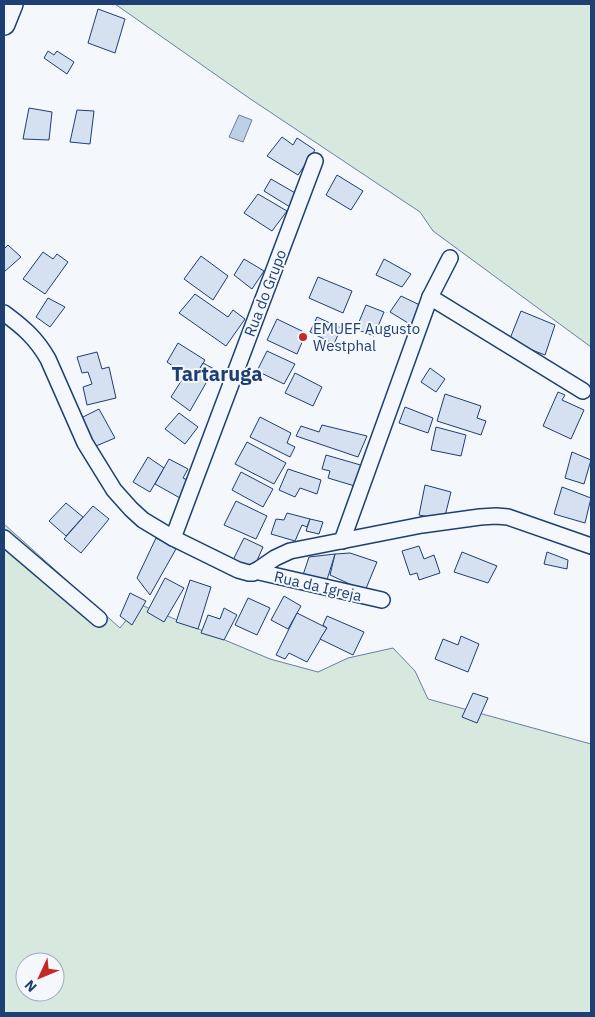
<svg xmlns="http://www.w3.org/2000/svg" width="595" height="1017" viewBox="0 0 595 1017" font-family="'IBM Plex Sans',sans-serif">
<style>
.green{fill:#d7e8df;stroke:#687fa3;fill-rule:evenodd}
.water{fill:#bed0e5;stroke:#687fa3}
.building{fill:#d5e0f0;stroke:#1d3f73}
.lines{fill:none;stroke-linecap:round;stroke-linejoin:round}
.street-casing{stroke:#1d3f73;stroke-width:18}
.secondary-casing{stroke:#1d3f73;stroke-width:24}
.street{stroke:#f4f7fb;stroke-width:15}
.secondary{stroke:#f4f7fb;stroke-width:21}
.poi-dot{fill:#c62828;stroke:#f4f7fb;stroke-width:2}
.labels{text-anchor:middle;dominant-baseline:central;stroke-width:4;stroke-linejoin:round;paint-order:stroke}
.street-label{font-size:15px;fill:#1d3f73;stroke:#f4f7fb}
.poi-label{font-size:15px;fill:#1d3f73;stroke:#f4f7fb;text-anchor:start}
.district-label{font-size:20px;font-weight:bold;fill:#1d3f73;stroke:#f4f7fb}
</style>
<rect width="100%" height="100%" fill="#f4f7fb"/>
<!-- green -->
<g class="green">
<path d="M115,4H591V347L433,231L420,212L249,98Z"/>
<path d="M4,524L120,628L139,604L270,659L318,672L348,658L393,648L415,671L428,699L591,744V1013H4ZM25,962H55V992H25Z"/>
</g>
<!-- water -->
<path class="water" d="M239,115L252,120L243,142L229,137Z"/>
<!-- building -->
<g class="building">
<path d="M98,9L125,19L115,53L88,43Z"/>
<path d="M48,51L54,55L57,51L74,62L67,74L44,58Z"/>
<path d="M29,108L52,112L49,140L23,139Z"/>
<path d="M77,110L94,111L90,144L70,142Z"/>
<path d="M282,137L293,145L297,138L315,150L298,175L267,156Z"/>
<path d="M337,175L363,191L351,210L326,195Z"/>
<path d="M271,179L297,194L290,207L264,191Z"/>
<path d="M258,194L287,211L272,231L244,213Z"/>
<path d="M8,245L21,257L4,272V249Z"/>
<path d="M43,252L53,259L57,254L68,262L45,294L23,279Z"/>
<path d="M201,256L228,276L213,300L184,279Z"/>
<path d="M244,259L264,271L252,289L234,275Z"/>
<path d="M384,259L411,274L402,287L376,275Z"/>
<path d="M318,277L352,291L343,313L309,298Z"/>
<path d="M195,294L228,317L233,310L245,319L226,346L179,313Z"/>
<path d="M401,296L424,307L413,326L390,312Z"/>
<path d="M48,298L65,307L50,327L36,317Z"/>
<path d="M366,305L384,312L374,336L356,329Z"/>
<path d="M521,311L555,325L545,355L509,341Z"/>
<path d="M317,317L341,328L334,344L310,332Z"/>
<path d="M277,319L306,333L297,354L267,340Z"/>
<path d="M178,343L205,360L193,380L167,362Z"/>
<path d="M267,351L295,364L284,384L257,371Z"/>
<path d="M97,352L102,369L109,367L116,398L87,405L83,387L92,384L88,372L82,373L77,357Z"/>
<path d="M203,363L214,369L190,411L171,397L185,375L193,380Z"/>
<path d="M430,368L445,379L436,392L421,382Z"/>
<path d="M295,373L322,387L313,406L285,393Z"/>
<path d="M558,392L565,395L562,400L584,410L571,439L543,426Z"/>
<path d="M445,394L481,406L477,418L486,421L481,435L437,421Z"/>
<path d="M405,407L433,418L428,433L399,423Z"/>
<path d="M99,409L115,438L96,446L81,418Z"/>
<path d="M179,413L198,427L185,444L165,429Z"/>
<path d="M260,417L291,433L287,443L295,447L290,457L250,437Z"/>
<path d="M322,425L367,436L358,457L296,436L301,426L319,432Z"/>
<path d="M436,427L466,435L461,456L431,450Z"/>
<path d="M247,442L286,463L274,484L235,464Z"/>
<path d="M572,452L591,460L584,484L565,478Z"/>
<path d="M326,455L364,466L358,487L328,478L330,471L322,469Z"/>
<path d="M148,457L164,468L150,492L133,482Z"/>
<path d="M169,459L188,469L183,478L190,481L180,498L155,484Z"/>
<path d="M288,469L321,480L317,494L300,488L295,497L279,490Z"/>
<path d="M241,472L273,489L263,507L232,490Z"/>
<path d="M425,485L451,492L444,520L419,515Z"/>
<path d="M562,487L591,498L585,523L554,514Z"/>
<path d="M236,501L267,516L256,539L224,525Z"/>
<path d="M66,503L83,517L66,536L49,521Z"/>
<path d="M93,506L109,519L81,553L64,539Z"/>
<path d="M287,513L310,519L307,527L302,525L295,541L271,534L276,519L284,520Z"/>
<path d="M310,519L323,522L319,534L306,531Z"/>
<path d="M156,538L176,549L150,595L137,578Z"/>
<path d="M244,538L263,547L252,572L232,562Z"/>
<path d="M419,546L424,559L434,555L440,573L419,580L417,573L410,575L402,551Z"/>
<path d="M462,552L497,566L488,583L454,572Z"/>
<path d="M547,552L568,560L567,569L544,564Z"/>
<path d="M350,553L377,562L365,591L330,575L335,554Z"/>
<path d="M335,554L326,583L303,575L309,557Z"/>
<path d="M165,578L184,588L164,622L147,612Z"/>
<path d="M190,580L211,587L198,629L176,622Z"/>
<path d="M130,593L146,601L132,625L120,616Z"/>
<path d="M284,596L301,606L288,629L271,620Z"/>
<path d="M248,598L270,608L257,635L235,625Z"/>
<path d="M224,608L237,615L224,640L201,633L208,615L220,619Z"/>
<path d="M297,613L327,628L307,662L289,653L285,659L276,655Z"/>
<path d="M327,616L364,632L353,655L320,639L327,628L323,625Z"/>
<path d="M461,636L479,644L468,672L435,659L443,639L458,645Z"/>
<path d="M473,693L488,698L477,723L462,717Z"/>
</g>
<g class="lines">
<!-- street casing -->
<g class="street-casing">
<g id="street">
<path d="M430,297L583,391"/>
<path d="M4,313C23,327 36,338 48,359L85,443L114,490L131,509L143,520L173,538L238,570L249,573H253L275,558L290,551L422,525L480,517L496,516L508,517L591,546"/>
<path d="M4,538L99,619"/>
<path d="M173,538L315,161"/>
<path d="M342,541L430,297L450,258"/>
<path d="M255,571L382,600"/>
</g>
</g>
<!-- secondary casing -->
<g class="secondary-casing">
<path id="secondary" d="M4,24L12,4"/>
</g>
<!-- street -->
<use href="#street" class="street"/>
<!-- secondary -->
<use href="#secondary" class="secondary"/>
</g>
<!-- markers -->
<circle class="poi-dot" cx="303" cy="337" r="5"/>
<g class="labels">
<!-- street labels -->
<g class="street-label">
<text transform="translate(265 293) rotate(-69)">Rua do Grupo</text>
<text transform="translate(318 586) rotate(13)">Rua da Igreja</text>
</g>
<!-- poi labels -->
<g class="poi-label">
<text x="313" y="328">EMUEF Augusto<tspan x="313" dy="17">Westphal</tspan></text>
</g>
<!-- district labels -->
<g class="district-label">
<text x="217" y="373">Tartaruga</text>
</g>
</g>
<!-- border -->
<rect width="595" height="1017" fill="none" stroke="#1d3f73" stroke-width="10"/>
<!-- north arrow -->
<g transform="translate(40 977) rotate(226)"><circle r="24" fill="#f4f7fb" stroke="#9eadc5"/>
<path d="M0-4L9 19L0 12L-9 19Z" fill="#c62828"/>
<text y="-8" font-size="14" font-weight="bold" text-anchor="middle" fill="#1d3f73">N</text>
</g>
</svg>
